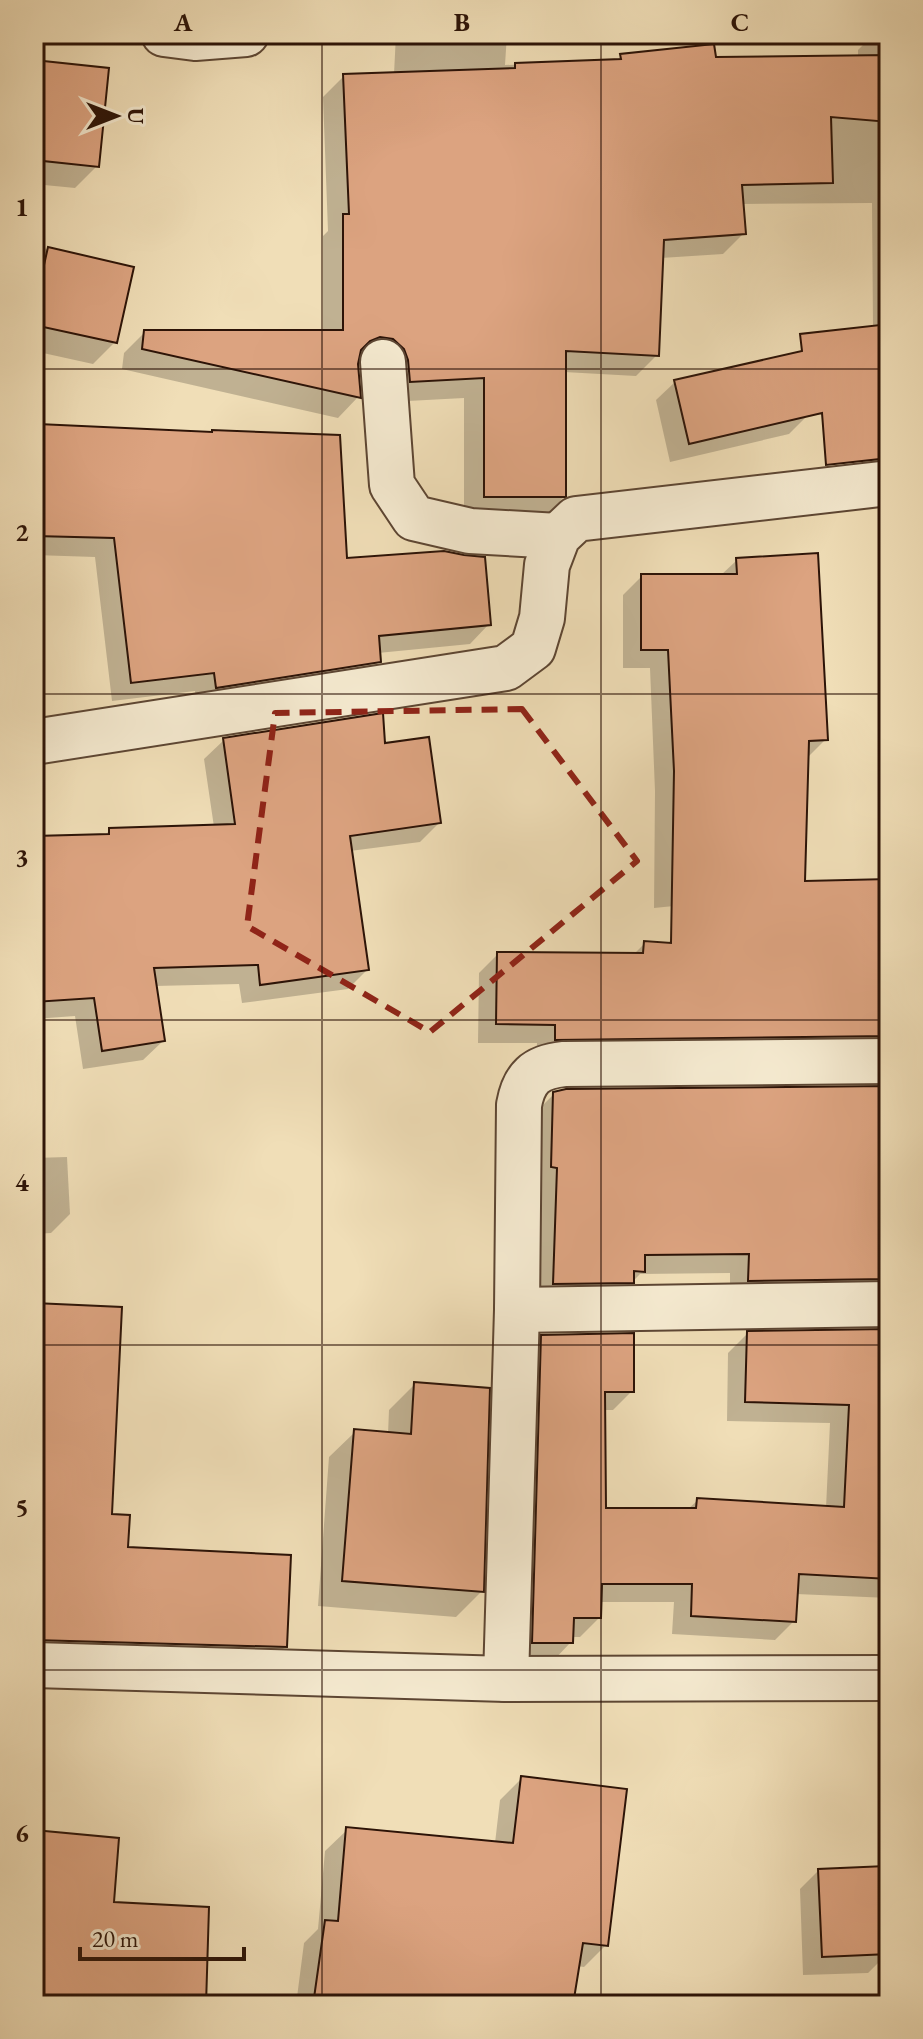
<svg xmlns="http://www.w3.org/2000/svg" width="923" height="2039" viewBox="0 0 923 2039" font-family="'EB Garamond',serif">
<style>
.shadow{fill:#0003}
.building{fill:#dca380;stroke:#2c1307;stroke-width:2}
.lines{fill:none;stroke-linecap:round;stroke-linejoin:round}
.street-casing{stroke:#5d4633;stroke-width:48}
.street{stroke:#f5ead0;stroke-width:44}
.marked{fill:none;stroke:#8f2418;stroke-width:6;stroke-dasharray:16 10;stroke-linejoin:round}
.grid{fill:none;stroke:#2c1307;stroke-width:2;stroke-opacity:0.55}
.neatline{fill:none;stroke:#2c1307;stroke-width:3}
.grid-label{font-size:26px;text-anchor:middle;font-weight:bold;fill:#2c1307}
</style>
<rect width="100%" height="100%" fill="#f0deb7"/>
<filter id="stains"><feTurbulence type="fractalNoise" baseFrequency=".0025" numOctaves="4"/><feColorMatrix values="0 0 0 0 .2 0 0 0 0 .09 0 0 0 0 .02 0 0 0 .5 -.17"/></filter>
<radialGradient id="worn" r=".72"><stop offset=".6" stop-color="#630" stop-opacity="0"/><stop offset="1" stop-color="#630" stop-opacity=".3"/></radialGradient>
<!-- shadow -->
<g class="shadow">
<path d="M396,34H507L505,65L616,61L621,56L714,59L858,57V50L874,34H889V481L866,479L850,349L873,328L872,203L742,204L744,233L723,254L661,258L657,355L636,376L564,372V497L543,518H464V398L389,402L372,359L357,357L358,397L338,418L122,369L124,353L145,332H323V236L328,231L323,97L344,76L394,74Z"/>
<path d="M34,62L97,166L75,188L34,184Z"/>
<path d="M34,246L131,269L115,342L93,364L34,351Z"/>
<path d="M675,382L808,415L789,434L670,462L656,400Z"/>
<path d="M34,427L211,434L345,560L489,624L470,644L378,653L379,662L359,681L197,706L195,691L112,701L95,557L34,555Z"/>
<path d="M737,560L826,739L807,758L784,895L654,908L655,791L650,668H623V595L642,576H720Z"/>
<path d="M889,583V660L881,591Z"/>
<path d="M224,740L383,745L439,823L420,842L350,851L367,970L348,989L242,1003L239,984L155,986L163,1041L143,1060L83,1069L75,1016L34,1019V838L104,836L110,830L214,827L204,759Z"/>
<path d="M672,939L889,950V1065L536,1059L537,1043H478L479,973L498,954L633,955L645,943L666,945Z"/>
<path d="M889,1088V1308L730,1300V1273L640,1274L613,1302L535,1303V1113L554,1094Z"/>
<path d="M67,1157L70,1214L51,1233L34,1234V1158Z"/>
<path d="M34,1305L110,1516L126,1549L285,1647L259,1673L34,1666Z"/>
<path d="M889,1331V1598L796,1594L794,1621L775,1640L672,1634L674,1602H600L599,1618L580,1637H571V1642L552,1662H514L523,1356L542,1337L632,1391L613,1410H603L604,1509L687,1510L698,1500L826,1508L830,1423L727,1421L728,1353L748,1333Z"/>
<path d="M415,1384L482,1591L456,1617L318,1606L329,1457L355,1432L388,1434L389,1410Z"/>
<path d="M522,1778L606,1945L584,1967L577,1966L571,2005H296L304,1943L318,1929L325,1851L347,1830L495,1843L500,1800Z"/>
<path d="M819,1870L889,1888V1959H882L868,1973L803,1975L800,1889Z"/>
</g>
<!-- building -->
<g class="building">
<path d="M714,44L716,57L889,55V122L831,117L833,183L742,185L746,234L664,240L659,356L566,351V497H484V378L410,382L408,360L404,349L393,339L380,337L370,341L361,350L358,364L361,398L142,349L144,330H343V214H349L343,74L515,68V63L621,59L620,54Z"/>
<path d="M34,60L109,68L99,167L34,160Z"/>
<path d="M48,247L134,267L117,343L34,325V310Z"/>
<path d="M889,324V458L826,465L822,413L689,444L674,380L802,351L800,334Z"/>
<path d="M38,424L212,432V430L340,435L347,558L444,551L464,555L485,557L491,625L379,636L381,662L216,688L214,673L131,683L114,538L35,536Z"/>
<path d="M818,553L828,740L809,741L805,881L889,879V1036L555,1040V1025L496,1024L497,952L643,953L644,941L671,943L674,771L668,650H641V574H737L736,558Z"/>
<path d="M383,713L385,743L429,737L441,823L350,836L369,970L260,985L258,965L154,968L165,1041L102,1051L94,998L34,1002V836L109,834V828L235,824L223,738Z"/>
<path d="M889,1086V1279L748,1281L749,1254L645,1255V1272L634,1271V1283L553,1284L557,1168L551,1167L553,1092L566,1089Z"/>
<path d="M34,1303L122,1307L112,1514L130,1515L128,1547L291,1555L287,1647L34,1640Z"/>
<path d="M889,1329V1579L799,1574L796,1622L691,1616L692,1584H602L601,1618H574L573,1643H532L541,1335L634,1333V1392H605L606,1508H696L697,1498L844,1507L849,1405L745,1402L747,1331Z"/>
<path d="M414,1382L490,1388L484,1592L342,1581L354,1429L411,1434Z"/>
<path d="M521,1776L627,1789L608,1946L583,1943L573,2005H313L325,1920L338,1921L346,1827L513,1843Z"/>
<path d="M34,1830L119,1838L114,1902L209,1907L206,2005H34Z"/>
<path d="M886,1866L889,1954L822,1957L818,1869Z"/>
</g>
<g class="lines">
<!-- street casing -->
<g class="street-casing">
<g id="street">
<path d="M164,34L195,38L246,34"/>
<path d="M383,362L392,485L414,518L470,531L558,536"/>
<path d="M34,742L506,668L533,648L542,618L547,565L558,536L576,519L889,483"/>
<path d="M517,1310L889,1304"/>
<path d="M34,1665L506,1679L889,1678"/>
<path d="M506,1679L517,1310L519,1105C524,1078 535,1067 564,1064L889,1061"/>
</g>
</g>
<!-- street -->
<use href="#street" class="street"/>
</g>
<!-- marked area -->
<path class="marked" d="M522,709L637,861L430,1032L247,926L275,713Z"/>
<!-- grid -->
<path class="grid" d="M322,34V2005M601,34V2005M34,369H889M34,694H889M34,1020H889M34,1345H889M34,1670H889"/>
<!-- margin -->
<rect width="923" height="2039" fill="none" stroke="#f0deb7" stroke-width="88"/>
<!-- north arrow -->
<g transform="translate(116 116) rotate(90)" stroke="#f5ead0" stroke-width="6" paint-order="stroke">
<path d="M0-6L14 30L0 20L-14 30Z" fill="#2c1307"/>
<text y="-12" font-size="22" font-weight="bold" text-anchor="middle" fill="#2c1307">U</text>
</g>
<!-- scale -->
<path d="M80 1947v12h164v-12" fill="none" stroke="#2c1307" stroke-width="4"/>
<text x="92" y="1947" font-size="24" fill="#2c1307" stroke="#f5ead0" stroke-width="6" paint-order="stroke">20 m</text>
<rect x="44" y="44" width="835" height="1951" class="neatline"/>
<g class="grid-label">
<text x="183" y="31">A</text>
<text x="462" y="31">B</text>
<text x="740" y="31">C</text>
<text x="22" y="216">1</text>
<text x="22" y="541">2</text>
<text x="22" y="866">3</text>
<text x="22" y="1191">4</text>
<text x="22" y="1516">5</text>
<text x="22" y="1842">6</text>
</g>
<rect width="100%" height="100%" filter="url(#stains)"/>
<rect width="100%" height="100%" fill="url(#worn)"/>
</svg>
